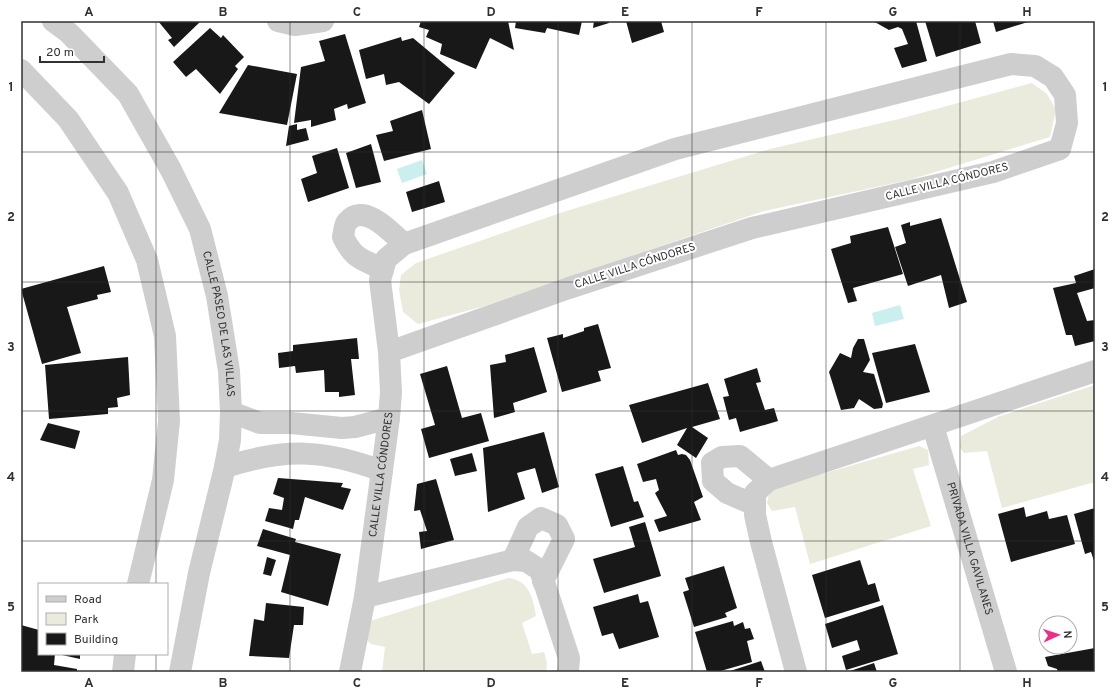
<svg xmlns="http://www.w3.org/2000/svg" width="1116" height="693" viewBox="0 0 1116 693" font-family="Overpass,sans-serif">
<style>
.green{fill:#eaebdc}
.water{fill:#caefee}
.building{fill:#181818}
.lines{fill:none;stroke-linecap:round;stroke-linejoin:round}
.street{stroke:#cecece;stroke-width:22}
.grid{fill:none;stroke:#313131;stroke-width:1;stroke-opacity:0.55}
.labels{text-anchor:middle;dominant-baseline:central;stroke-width:4;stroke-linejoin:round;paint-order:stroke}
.street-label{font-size:11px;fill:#313131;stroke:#fff}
.neatline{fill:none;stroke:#313131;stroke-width:1.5}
.grid-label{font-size:13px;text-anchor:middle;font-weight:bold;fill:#313131}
</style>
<rect width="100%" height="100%" fill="#fff"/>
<!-- green -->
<g class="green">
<path d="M1032,83L1047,94L1056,110L1050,137L909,180L764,211L481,307L418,324L403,312L399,290L401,275L416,263L563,212L770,149L899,119Z"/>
<path d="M1095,385V482L1002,508L987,451L964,453L960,448L961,436L1000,416Z"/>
<path d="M919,446L928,450L929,465L913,469L931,526L810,564L795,507L772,511L767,503L770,489Z"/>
<path d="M508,578C529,580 533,598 536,616L522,623L532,654L544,652L547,663L546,672H382L385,647L371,644L367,640L370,621Z"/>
</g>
<!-- water -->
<g class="water">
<path d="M422,160L427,174L402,183L397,169Z"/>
<path d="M900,305L904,319L875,326L872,313Z"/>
</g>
<!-- building -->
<g class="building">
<path d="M158,21H201L174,47L168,40L172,38Z"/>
<path d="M421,21H508L514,50L490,38L476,69L440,54L442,44L426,37L429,30L419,27Z"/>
<path d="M516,21H582L579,35L547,28L545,33L515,28Z"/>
<path d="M594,21H609V23L593,28Z"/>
<path d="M626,21H661L664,32L632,43Z"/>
<path d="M873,21H916L927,61L902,68L894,48L908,44L902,29L898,27L889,30Z"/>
<path d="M925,21H975L981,43L936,57Z"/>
<path d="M993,21H1031L996,32Z"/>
<path d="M210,28L221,38L223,35L244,57L235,66L238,69L220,94L196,69L186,77L173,62Z"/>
<path d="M345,34L366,103L348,109L347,104L334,109L336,120L311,127V120L294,123L301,67L325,61L319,41Z"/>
<path d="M401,37L402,41L413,38L455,73L429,104L399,82L386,85L384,74L366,79L359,50Z"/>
<path d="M248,65L297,74L287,125L219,113Z"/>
<path d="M422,110L431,149L384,161L376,135L393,131L390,121Z"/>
<path d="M297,124V130L306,128L309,140L286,146L289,126Z"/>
<path d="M371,144L381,182L356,188L346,153Z"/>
<path d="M337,148L349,188L308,202L301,179L317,173L312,156Z"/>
<path d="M439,181L445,202L412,212L406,192Z"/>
<path d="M941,218L967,302L949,308L941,275L908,286L895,247L906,243L901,225L910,222V226Z"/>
<path d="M888,227L903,274L853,288L857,301L848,303L831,249L851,243L850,236Z"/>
<path d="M104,266L111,292L97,295L98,299L67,307L81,353L42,364L21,289Z"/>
<path d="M1095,269V288L1077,293L1087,321L1095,320V341L1075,346L1072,335H1066L1053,288L1076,283L1074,276Z"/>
<path d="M598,324L611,368L598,371L601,381L562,392L547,338L563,334V338L584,331V328Z"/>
<path d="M357,338L359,359H351L355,395L339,397V392H325L324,370L296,373L295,366L279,368L278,353L293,351V345Z"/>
<path d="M858,339H864L870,360L863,372L874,374L883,404L882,408L874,409L859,399L854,408L841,410L829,372L840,353L851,358L853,348Z"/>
<path d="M915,344L930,392L886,403L872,353Z"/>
<path d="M534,347L547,392L513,403L515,412L494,418L490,365L506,362L505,355Z"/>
<path d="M128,357L130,395L117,398L118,407L108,408V414L49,419L45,365Z"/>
<path d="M447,366L462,418L481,413L489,441L429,458L421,429L435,425L420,374Z"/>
<path d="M757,368L761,382L756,383L765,410L774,408L778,421L740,432L736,418L729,420L723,397L729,396L724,379Z"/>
<path d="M708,383L720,419L692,427L708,438L696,458L677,445L687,428L642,443L629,405Z"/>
<path d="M48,423L80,431L75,449L40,440Z"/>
<path d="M544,432L559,487L542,493L535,468L517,473L525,499L488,512L483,448Z"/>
<path d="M676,450L678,455L682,454L686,455L690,460L703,497L694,502L701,520L659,532L654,520L667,516L655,493L659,490L656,479L643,482L637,464Z"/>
<path d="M472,453L477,471L455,476L450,459Z"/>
<path d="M623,466L634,502L638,501L644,517L611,527L595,474Z"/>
<path d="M278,478L343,483L341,487L351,489L343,510L305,497L299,520H295L293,529L265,521L269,508L282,510L284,498L273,494Z"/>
<path d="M436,479L454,540L421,549L419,532L427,531L420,510L414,511L417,484Z"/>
<path d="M1024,507L1026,517L1047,511L1049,519L1067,515L1075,544L1011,562L998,514Z"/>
<path d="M1095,508V564L1091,552L1085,554L1074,514Z"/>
<path d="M645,522L661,576L604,593L593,559L635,547L629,527Z"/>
<path d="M263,529L296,539L295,542L341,554L328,606L281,592L290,555L257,546Z"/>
<path d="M267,557L276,560L271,576L263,574Z"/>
<path d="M860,560L868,585L875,583L880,601L825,618L812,575Z"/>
<path d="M724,566L737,608L725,613L727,617L694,627L683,592L689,590L685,578Z"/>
<path d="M638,594L640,603L648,601L659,637L619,649L613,633L602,636L593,607Z"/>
<path d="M266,603L304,607L303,625H294L289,658L249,656L254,619L264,621Z"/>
<path d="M883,605L898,654L846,670L842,656L860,650L857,640L832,648L825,624Z"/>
<path d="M733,621L734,626L743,622L745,629L750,628L754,639L747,641L752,662L717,672H707L695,632Z"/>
<path d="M21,625L39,630V654H55L54,665L77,669V672H21Z"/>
<path d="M1095,648V672H1058L1057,669L1048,666L1045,657Z"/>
<path d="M62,654H80V659L62,655Z"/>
<path d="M761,661L765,672H727Z"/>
<path d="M874,663L877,672H847Z"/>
</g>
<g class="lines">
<!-- street -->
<g class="street">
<path id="s1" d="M53,21L69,33L128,94L171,170L200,229L217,296L229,371L231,412L230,440L225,467L199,573L180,672"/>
<path d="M278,21L295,25L323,21"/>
<path d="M21,70L68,119L118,193L147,260L165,336L169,421L163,480L138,584"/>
<path d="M383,270C362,258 355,261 343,237C344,233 344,225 347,222C364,201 392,233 404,244"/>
<path d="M231,412L260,423H291L342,428L355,427L389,418"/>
<path id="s2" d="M933,426L1006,672"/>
<path d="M225,467C285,448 323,449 382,471"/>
<path d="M755,505L727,493L713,481L712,463L722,457L740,456L769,480"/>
<path d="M513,560L528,527L541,518L557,525L564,539L543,581"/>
<path d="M365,597L513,560L526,561L540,570L569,658L568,672"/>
<path d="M123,672L125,654"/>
<path id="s3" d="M350,672L365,597L389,418L391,392L389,352L380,280L386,259L404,244L675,149L1011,64L1035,66L1053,77L1065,95L1067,123L1060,149L993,172L752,228L569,288L389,352"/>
<path d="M796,672L761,542L755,515V493L769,480L1095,371"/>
</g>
</g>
<!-- grid -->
<path class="grid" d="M156,21V584M290,21V672M424,21V672M558,21V672M692,21V672M826,21V672M960,21V672M21,152H1095M21,282H1095M21,411H1095M21,541H1095M156,654V672"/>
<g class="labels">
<!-- street labels -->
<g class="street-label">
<text transform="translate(947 182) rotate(-14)">CALLE VILLA CÓNDORES</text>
<text transform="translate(635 266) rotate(-18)">CALLE VILLA CÓNDORES</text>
<text stroke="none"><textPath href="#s1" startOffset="355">CALLE PASEO DE LAS VILLAS</textPath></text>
<text stroke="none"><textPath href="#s3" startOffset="200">CALLE VILLA CÓNDORES</textPath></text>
<text stroke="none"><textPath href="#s2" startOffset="128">PRIVADA VILLA GAVILANES</textPath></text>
</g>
</g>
<!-- border -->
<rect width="1116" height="693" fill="none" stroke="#ffffff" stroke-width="44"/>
<!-- legend -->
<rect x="38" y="583" width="130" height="72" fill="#ffffff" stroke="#adadad"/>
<rect x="46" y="596" width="20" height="6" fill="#cecece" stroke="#adadad"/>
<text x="74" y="603" font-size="12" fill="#313131">Road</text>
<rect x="46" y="613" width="20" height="12" fill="#eaebdc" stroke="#adadad"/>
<text x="74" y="623" font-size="12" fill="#313131">Park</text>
<rect x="46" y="633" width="20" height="12" fill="#181818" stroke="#adadad"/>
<text x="74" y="643" font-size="12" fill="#313131">Building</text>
<!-- north arrow -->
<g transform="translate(1058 635) rotate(87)"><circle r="19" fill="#ffffff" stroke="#adadad"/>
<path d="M0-3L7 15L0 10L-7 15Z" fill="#ef2c88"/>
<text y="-6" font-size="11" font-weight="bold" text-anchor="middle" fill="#313131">N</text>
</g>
<!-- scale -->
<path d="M40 56v6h64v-6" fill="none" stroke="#313131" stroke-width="2"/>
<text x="46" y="56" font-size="12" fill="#313131" stroke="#ffffff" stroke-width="3" paint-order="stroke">20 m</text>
<rect x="22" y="22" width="1072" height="649" class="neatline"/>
<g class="grid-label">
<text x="89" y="16">A</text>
<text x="223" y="16">B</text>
<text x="357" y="16">C</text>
<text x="491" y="16">D</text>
<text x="625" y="16">E</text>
<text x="759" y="16">F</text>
<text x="893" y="16">G</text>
<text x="1027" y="16">H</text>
<text x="11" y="91">1</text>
<text x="1105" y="91">1</text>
<text x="11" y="221">2</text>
<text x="1105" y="221">2</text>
<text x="11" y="351">3</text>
<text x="1105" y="351">3</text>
<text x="11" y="481">4</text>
<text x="1105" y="481">4</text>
<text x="11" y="611">5</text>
<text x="1105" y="611">5</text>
<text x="89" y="687">A</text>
<text x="223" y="687">B</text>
<text x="357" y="687">C</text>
<text x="491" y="687">D</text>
<text x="625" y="687">E</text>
<text x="759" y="687">F</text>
<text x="893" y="687">G</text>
<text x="1027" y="687">H</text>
</g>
</svg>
